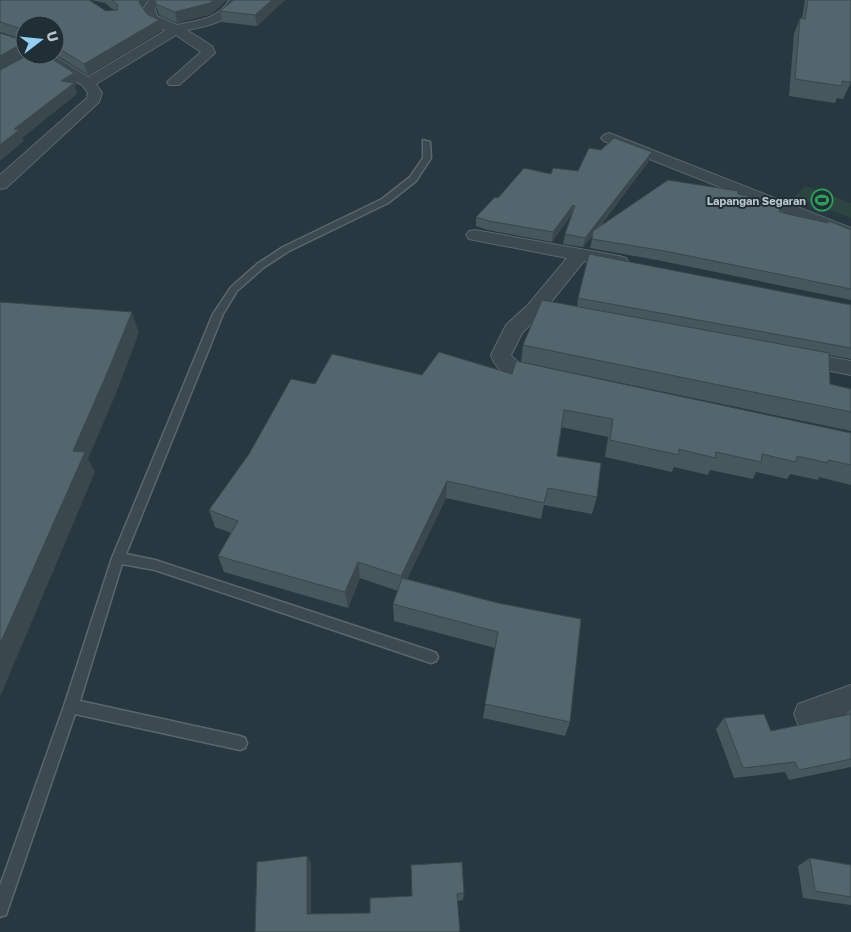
<svg xmlns="http://www.w3.org/2000/svg" width="851" height="932" viewBox="0 0 851 932" font-family="'Golos Text',sans-serif">
<style>
.green{fill:#2c4541}
.lines{fill:none;stroke-linecap:round;stroke-linejoin:round}
.service-casing{stroke:#59676e;stroke-width:3}
.minor-casing{stroke:#59676e;stroke-width:2}
.service{fill:#3c4950;fill-rule:evenodd}
.minor{fill:#3c4950;fill-rule:evenodd}
.wall{fill:#47575e}
.shaded-wall{fill:#3a474c}
.building{fill:#53656d;stroke:#3a474c}
.labels{text-anchor:middle;dominant-baseline:central;stroke-width:4;stroke-linejoin:round;paint-order:stroke}
.far-poi-label{font-size:11px;font-weight:bold;fill:#b8c4cb;stroke:#202e36;text-anchor:end}
</style>
<rect width="100%" height="100%" fill="#273840"/>
<!-- green -->
<path class="green" d="M806,186L851,203V218L794,197Z"/>
<g class="lines">
<!-- service casing -->
<g class="service-casing">
<path id="service" d="M423,140L430,142L431,158L416,181L388,203L289,251L263,268L237,291L223,314L126,554L155,560L431,651L436,653L438,657L436,661L431,663L155,570L122,564L80,701L240,736L245,738L247,743L245,748L240,750L75,714L8,909L6,915L0,917V886L64,706L112,558L213,314L231,287L257,264L283,247L382,199L410,177L423,158Z"/>
</g>
<!-- minor casing -->
<g class="minor-casing">
<g id="minor">
<path d="M149,0H161L155,9L157,16L177,25C195,21 220,19 229,0H241C231,22 208,26 187,30L212,46L215,53L179,85H169L167,82L201,52L176,35L96,84L102,93L99,102L6,188L0,189V175L87,98L88,93L83,86L37,55H53L88,77L166,30C154,26 145,22 143,9Z"/>
<path d="M609,133L851,228V239L604,141L601,138L604,135Z"/>
<path d="M475,230L619,256L626,258L628,262L626,266L619,268L584,261L542,313L522,333L511,355C520,368 538,367 552,371L555,376L552,381C538,385 513,381 502,371C496,367 493,361 491,355L506,325L528,305L567,258L469,239L466,235L469,231Z"/>
<path d="M797,351L851,361V375L790,363L786,358L790,353Z"/>
<path d="M851,685V713L809,729L798,724L794,714L798,704Z"/>
</g>
</g>
<!-- service -->
<use href="#service" class="service"/>
<!-- minor -->
<use href="#minor" class="minor"/>
</g>
<!-- wall -->
<g class="wall">
<path d="M0,0L106,11L114,10L105,3L91,0H148L142,7L147,14L159,20L162,30L88,75L55,54V25H25V55H26L0,70L22,40V39L0,32Z"/>
<path d="M155,0L212,14L177,23L159,15Z"/>
<path d="M234,0H285L257,26L222,22L220,11Z"/>
<path d="M805,0H851V82L843,99L837,98L835,103L789,96L794,34L800,18H802Z"/>
<path d="M649,161L598,229L738,194L779,212L851,230V300L662,261L590,248L593,235L583,247L563,244L565,234L572,214L552,242L488,230L476,226V217L498,198L551,174Z"/>
<path d="M578,298L851,305V359L829,355L830,384L851,389V431L521,362L523,345L577,307Z"/>
<path d="M512,374L851,433V485L819,477L818,480L790,474L787,479L756,472L753,479L710,470L708,475L674,467L672,472L605,457L608,437L561,427L557,456L597,497L592,514L544,505L541,519L446,498L407,579L498,603L570,722L565,736L483,718L495,648L394,621L393,604L398,591L360,578L348,608L224,572L218,556L231,533L215,527L209,510L315,384L422,375Z"/>
<path d="M851,709V767L789,780L785,772L734,778L716,729L724,718L771,731L844,716Z"/>
<path d="M307,856L311,864V914L370,913L412,896L464,893L463,900L255,932Z"/>
<path d="M810,858L851,865V905L803,898L798,866Z"/>
</g>
<!-- shaded-wall -->
<g class="shaded-wall">
<path d="M139,0H148L141,8L142,14Z"/>
<path d="M214,0H227L212,14L177,23L175,12Z"/>
<path d="M272,0H285L257,26L255,15Z"/>
<path d="M159,20L162,30L88,75L84,64Z"/>
<path d="M25,42V55H26L0,70V56Z"/>
<path d="M74,73L77,85L75,86L77,94L22,138L24,141L0,161V145L14,129L61,81Z"/>
<path d="M652,152L649,161L583,247L585,238Z"/>
<path d="M573,205L572,214L552,242L553,232Z"/>
<path d="M132,312L139,333L117,391L88,459L95,472L0,697V644L73,451Z"/>
<path d="M447,481L446,498L401,592V576Z"/>
<path d="M358,562L360,578L348,608L345,592Z"/>
<path d="M307,856L311,864V920L307,914Z"/>
</g>
<!-- building -->
<g class="building">
<path d="M0,0H89L106,11L117,10L118,5L112,0H139L140,4L147,14L159,20L84,64L55,46V25H25V42L0,56V33L22,40V29L0,22Z"/>
<path d="M155,0H214L210,3L175,12L156,4Z"/>
<path d="M234,0H272L255,15L220,11Z"/>
<path d="M808,0H851V82L842,81V86L795,79L800,18L805,19Z"/>
<path d="M28,55H46L74,73L61,81L74,83L14,129L19,130L0,145V70Z"/>
<path d="M614,138L652,152L585,238L565,234L575,206L573,205L553,232L489,221L476,217L495,197L498,198L524,168L551,174L553,168L578,171L589,148L601,150Z"/>
<path d="M668,180L738,191V194L781,203L779,212L828,223L829,221L851,230V289L665,251L592,239L593,231Z"/>
<path d="M589,254L851,305V348L578,298Z"/>
<path d="M542,300L829,353L830,384L851,389V412L523,345Z"/>
<path d="M0,302L132,312L108,371L73,451L85,452L0,644Z"/>
<path d="M439,352L512,374L516,361L851,433V465L828,460V463L797,456L796,462L762,454L761,462L716,452L715,458L679,449V455L610,440L613,419L564,410L557,456L601,463L597,497L548,488L544,503L447,481L401,576L358,562L345,592L218,556L238,521L209,510L249,454L291,379L315,384L332,354L422,375Z"/>
<path d="M402,578L498,603L581,619L570,722L485,704L498,632L393,604Z"/>
<path d="M764,714L771,731L851,714V759L799,770L795,762L743,768L724,718Z"/>
<path d="M307,856V914L370,913V898L412,896L411,865L462,862L464,893L457,894L460,932H255L257,862Z"/>
<path d="M810,858L851,865V897L815,891Z"/>
</g>
<!-- icons -->
<defs>
<g id="stadium-ring" transform="scale(1.125)"><circle r="9.5" fill="#202e36" stroke="#2e9e5b" stroke-width="1.5"/><path d="M0-5a6.5 5 0 1 0 0 10a6.5 5 0 1 0 0-10ZM-3.5-1.8h7v3.6h-7Z" fill="#2e9e5b"/></g>
</defs>
<g fill-rule="evenodd">
<use href="#stadium-ring" x="822" y="200"/>
</g>
<g class="labels">
<!-- far-poi labels -->
<g class="far-poi-label">
<text x="806" y="200">Lapangan Segaran</text>
</g>
</g>
<!-- north arrow -->
<g transform="translate(40 40) rotate(74)"><circle r="24" fill="#202e36" stroke="#5d6a72"/>
<path d="M0-4L9 19L0 12L-9 19Z" fill="#95cff3"/>
<text y="-8" font-size="14" font-weight="bold" text-anchor="middle" fill="#b8c4cb">U</text>
</g>
</svg>
